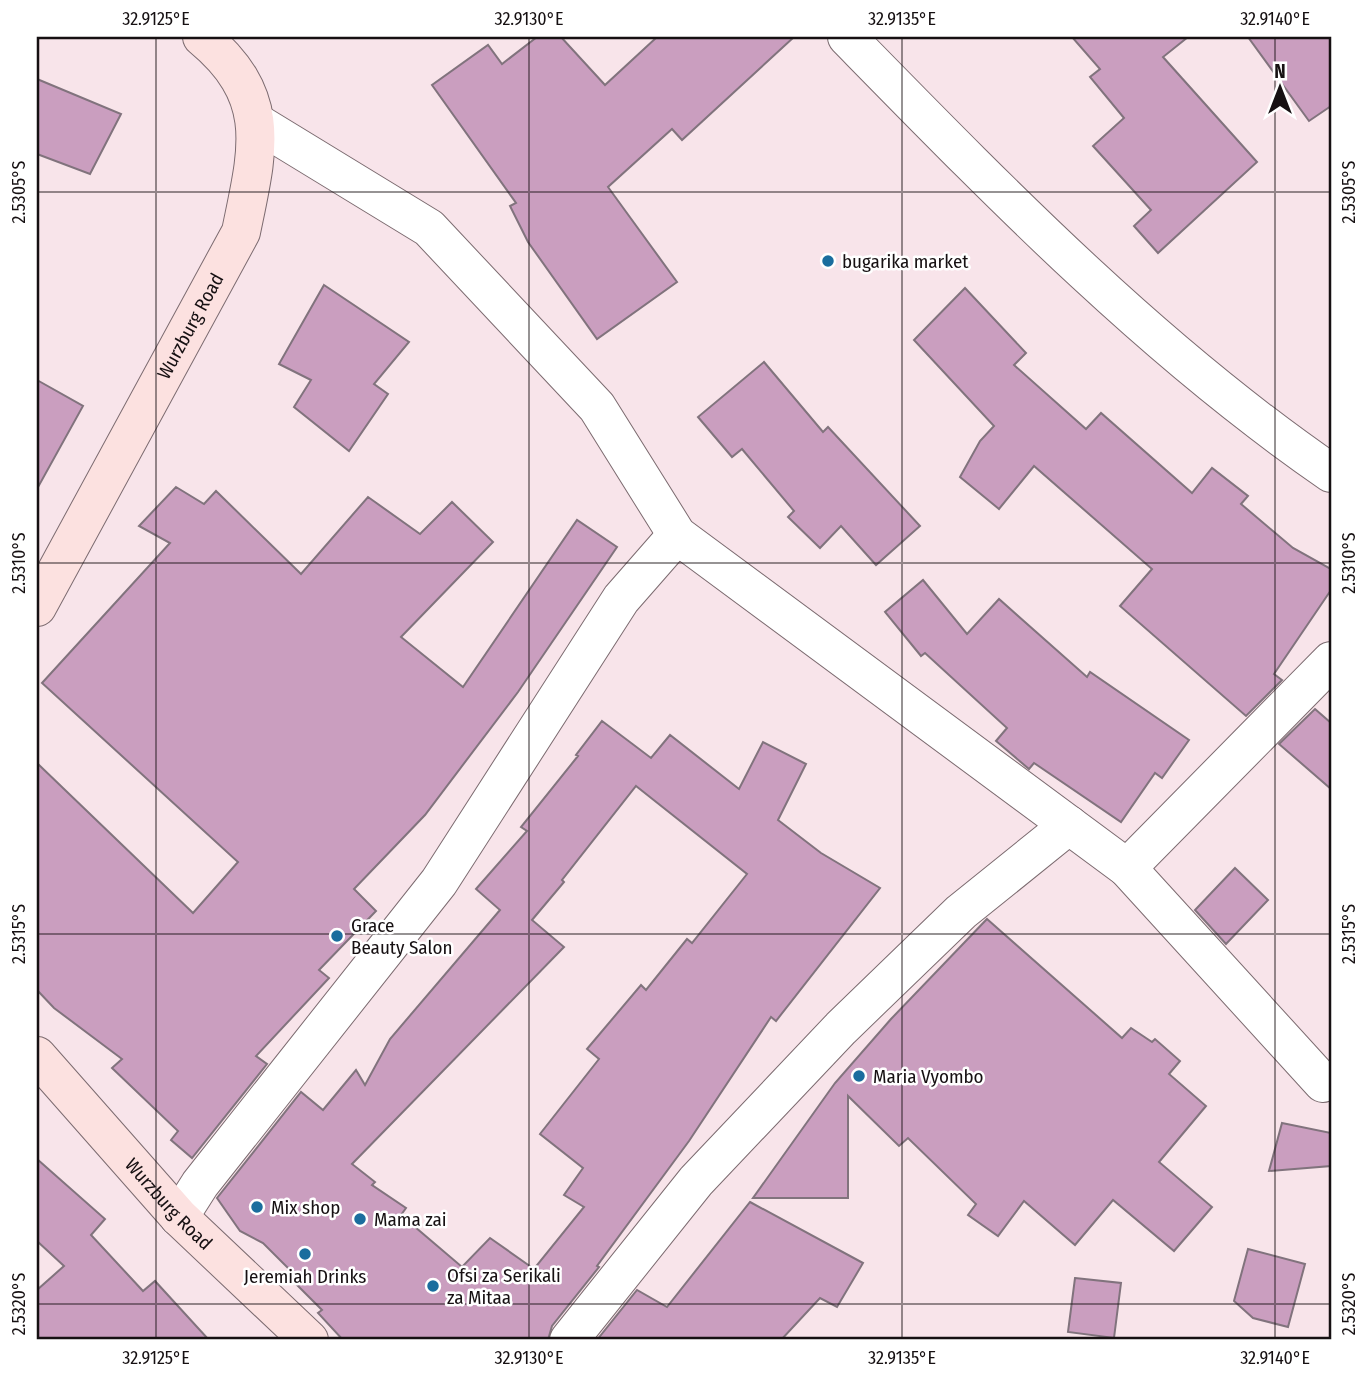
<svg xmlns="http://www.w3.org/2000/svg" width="1368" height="1377" viewBox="0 0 1368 1377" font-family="'Fira Sans Condensed',sans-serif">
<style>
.building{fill:#ca9ebf;stroke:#81737d;stroke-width:2;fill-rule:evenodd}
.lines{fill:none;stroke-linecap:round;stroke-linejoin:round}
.minor-casing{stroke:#7c6b70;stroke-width:40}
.secondary-casing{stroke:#7c6b70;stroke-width:40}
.minor{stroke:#fff;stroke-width:38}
.secondary{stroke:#fce1e0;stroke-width:38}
.ticks{fill:none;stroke:#161012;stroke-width:2;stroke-opacity:0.45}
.poi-dot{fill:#1a6d9e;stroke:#fff;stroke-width:2.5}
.labels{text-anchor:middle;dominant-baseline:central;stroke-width:5;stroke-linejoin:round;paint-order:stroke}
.poi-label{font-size:19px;fill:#161012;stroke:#fff;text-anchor:start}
.street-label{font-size:19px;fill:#161012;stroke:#fff}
.neatline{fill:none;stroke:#161012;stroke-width:2.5}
.ticks-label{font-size:18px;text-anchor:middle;fill:#161012}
</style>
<rect width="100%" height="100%" fill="#f8e4ea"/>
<!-- building -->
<g class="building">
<path d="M537,37H561L605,85L657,37H794L682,140L672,129L608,187L677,282L597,339L528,242L510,206L516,203L432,85L488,45L502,64Z"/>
<path d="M1072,37H1188L1163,57L1257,162L1158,253L1134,226L1151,210L1093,146L1124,118L1090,77L1100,69Z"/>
<path d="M1248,37H1331V106L1309,121Z"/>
<path d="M37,79L121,114L90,174L37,154Z"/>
<path d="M324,285L409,342L374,384L388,394L349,451L294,407L311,380L279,364Z"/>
<path d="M965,288L1026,353L1014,365L1086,429L1101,413L1192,493L1212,468L1248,496L1241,504L1293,548L1331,569V590L1274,674L1282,680L1246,716L1120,606L1152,569L1034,466L999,509L960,477L980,441L994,426L914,340Z"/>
<path d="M764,362L823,432L828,427L920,526L876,565L841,526L820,548L788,517L794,511L742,449L732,457L698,417Z"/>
<path d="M37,380L83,406L37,489Z"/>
<path d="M176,487L204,504L216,491L301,574L368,497L420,534L452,502L493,542L401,637L463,687L577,520L617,547L518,692L425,815L354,889L376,911L319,970L329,978L256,1056L267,1064L192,1158L171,1140L178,1131L112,1068L122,1059L54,1008L37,990V763L193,913L238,862L42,683L170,543L139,526Z"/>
<path d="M923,580L967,634L999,599L1087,677L1090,672L1189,740L1162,778L1155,773L1121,822L1034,763L1029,769L996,741L1007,728L925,653L921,656L885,612Z"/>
<path d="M1315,709L1331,723V789L1279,744Z"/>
<path d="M602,721L651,758L670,735L739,789L763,742L806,764L778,820L821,853L880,888L776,1021L771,1017L689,1141L597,1266L599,1267L552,1326L548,1340H343L318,1313L322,1310L292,1280L296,1276L263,1243L240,1231L217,1198L301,1092L323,1110L356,1070L365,1085L390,1039L500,910L476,889L527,831L521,827L578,756L576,755ZM636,786L747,874L692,943L687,939L646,990L641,985L587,1049L599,1059L540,1134L583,1168L564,1195L584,1207L534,1269L490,1238L462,1267L401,1215L406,1208L372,1185L375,1182L352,1164L564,947L532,920L564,882L562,880Z"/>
<path d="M1235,868L1268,900L1226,944L1195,910Z"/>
<path d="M987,919L1122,1038L1131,1028L1152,1042L1155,1039L1180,1061L1169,1074L1206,1106L1159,1162L1212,1207L1174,1251L1113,1200L1075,1245L1024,1201L998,1236L968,1215L976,1204L908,1138L899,1146L848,1096V1198H753L835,1083L891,1019Z"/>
<path d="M1282,1123L1331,1133V1166L1269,1171Z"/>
<path d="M37,1159L105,1219L91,1235L143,1291L155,1281L209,1340H37V1290L64,1266L37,1241Z"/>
<path d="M750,1202L863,1263L837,1307L820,1298L781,1340H597L637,1290L667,1307Z"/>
<path d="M1248,1249L1305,1264L1288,1327L1253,1318L1234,1301Z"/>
<path d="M1075,1278L1121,1283L1114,1338L1068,1332Z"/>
</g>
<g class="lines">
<!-- minor casing -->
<g class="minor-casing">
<g id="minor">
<path d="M847,37C998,191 1152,350 1331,473"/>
<path d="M257,123L429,228L597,407L677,535L1127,868"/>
<path d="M1323,1083L1127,868L1331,661"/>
<path d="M179,1217L200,1184L439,882L621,599L677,535"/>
<path d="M569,1340L696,1181L841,1028L961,912L1069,825"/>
</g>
</g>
<!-- secondary casing -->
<g class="secondary-casing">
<g id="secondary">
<path id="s1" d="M37,607L241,232C258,149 274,97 202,37"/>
<path id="s2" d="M37,1056L179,1217L309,1340"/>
</g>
</g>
<!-- minor -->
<use href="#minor" class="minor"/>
<!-- secondary -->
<use href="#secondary" class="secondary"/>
</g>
<!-- ticks -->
<path class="ticks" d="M156,37V1340M529,37V1340M902,37V1340M1275,37V1340M37,192H1331M37,563H1331M37,934H1331M37,1304H1331"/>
<!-- markers -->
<g class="poi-dot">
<circle cx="828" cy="261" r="7"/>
<circle cx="337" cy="936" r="7"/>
<circle cx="859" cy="1076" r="7"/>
<circle cx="257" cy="1207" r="7"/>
<circle cx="360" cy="1219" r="7"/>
<circle cx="305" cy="1254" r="7"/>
<circle cx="433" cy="1286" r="7"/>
</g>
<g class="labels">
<!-- poi labels -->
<g class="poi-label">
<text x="842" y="261">bugarika market</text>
<text x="351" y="925">Grace<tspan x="351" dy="22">Beauty Salon</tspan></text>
<text x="873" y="1076">Maria Vyombo</text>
<text x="271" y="1207">Mix shop</text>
<text x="374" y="1219">Mama zai</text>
<text x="447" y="1275">Ofsi za Serikali<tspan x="447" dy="22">za Mitaa</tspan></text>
<text x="305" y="1276" text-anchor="middle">Jeremiah Drinks</text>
</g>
<!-- street labels -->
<g class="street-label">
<text stroke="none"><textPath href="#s1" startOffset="320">Wurzburg Road</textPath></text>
<text stroke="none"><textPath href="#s2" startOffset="198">Wurzburg Road</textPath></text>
</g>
</g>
<!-- border -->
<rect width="1368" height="1377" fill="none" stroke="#ffffff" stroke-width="77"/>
<!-- north arrow -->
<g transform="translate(1280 88)" stroke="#ffffff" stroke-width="5" paint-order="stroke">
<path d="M0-5L12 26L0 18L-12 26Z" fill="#161012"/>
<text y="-10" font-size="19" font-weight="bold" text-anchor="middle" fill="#161012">N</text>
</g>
<rect x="38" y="38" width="1292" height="1300" class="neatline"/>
<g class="ticks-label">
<text x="156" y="25">32.9125°E</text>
<text x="529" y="25">32.9130°E</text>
<text x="902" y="25">32.9135°E</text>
<text x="1275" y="25">32.9140°E</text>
<text transform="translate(19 192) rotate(-90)" y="6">2.5305°S</text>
<text transform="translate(1349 192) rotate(-90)" y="6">2.5305°S</text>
<text transform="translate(19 563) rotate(-90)" y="6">2.5310°S</text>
<text transform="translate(1349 563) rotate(-90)" y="6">2.5310°S</text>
<text transform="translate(19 934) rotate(-90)" y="6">2.5315°S</text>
<text transform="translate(1349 934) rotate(-90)" y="6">2.5315°S</text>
<text transform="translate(19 1304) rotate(-90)" y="6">2.5320°S</text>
<text transform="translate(1349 1304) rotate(-90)" y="6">2.5320°S</text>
<text x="156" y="1364">32.9125°E</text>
<text x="529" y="1364">32.9130°E</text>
<text x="902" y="1364">32.9135°E</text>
<text x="1275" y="1364">32.9140°E</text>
</g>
</svg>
